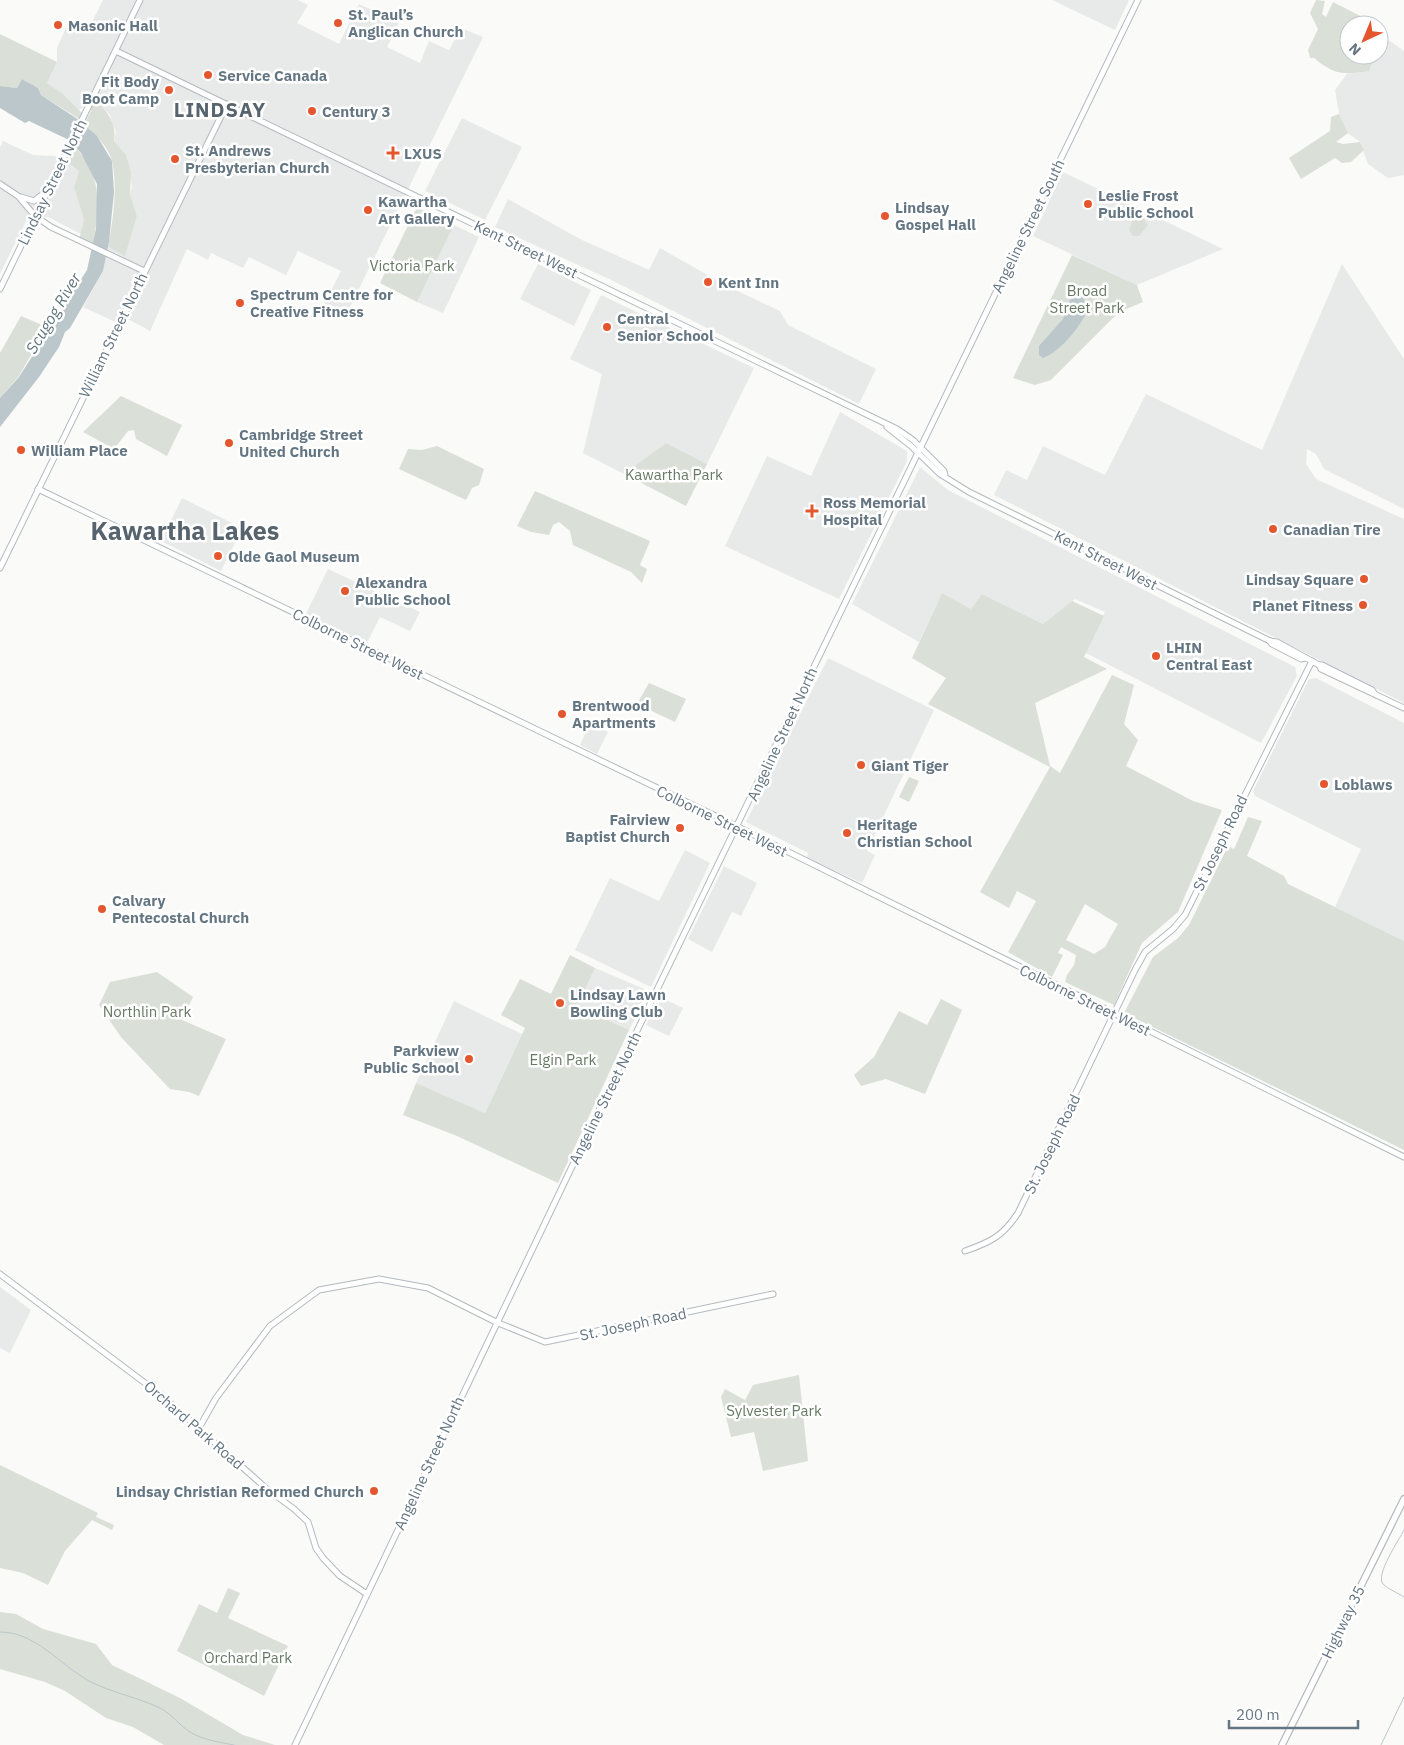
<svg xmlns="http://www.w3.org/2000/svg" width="1404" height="1745" viewBox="0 0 1404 1745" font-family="'IBM Plex Sans',sans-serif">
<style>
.built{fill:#e8e9e9}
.green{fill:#dadfd7;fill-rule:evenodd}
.water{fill:#bbc7cb}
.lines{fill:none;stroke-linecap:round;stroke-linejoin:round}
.stream{stroke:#bbc7cb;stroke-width:1}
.secondary-casing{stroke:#b3babf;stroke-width:7}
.primary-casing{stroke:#b5babe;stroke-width:8}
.secondary{stroke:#fff;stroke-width:5}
.primary{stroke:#fff;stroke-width:5.5}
.poi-dot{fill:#e4572e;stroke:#fff;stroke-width:2}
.labels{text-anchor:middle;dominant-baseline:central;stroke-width:5;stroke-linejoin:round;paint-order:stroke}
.poi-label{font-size:15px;font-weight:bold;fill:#657683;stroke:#fff;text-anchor:start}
.street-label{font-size:15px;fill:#657683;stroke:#fff}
.park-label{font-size:15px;fill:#687a64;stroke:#fff}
.water-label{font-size:16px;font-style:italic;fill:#60757c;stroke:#fff}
.district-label{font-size:20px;font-weight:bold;letter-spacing:1px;fill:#57646e;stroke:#fff}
.town-label{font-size:25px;font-weight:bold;fill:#57646e;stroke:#fff}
</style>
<rect width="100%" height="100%" fill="#fafaf8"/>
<!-- built -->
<g class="built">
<path d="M103,0H298L308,5L297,23L339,44L359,4L399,23L387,47L420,63L429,41L449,50L461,28L483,37L345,317L324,305L341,271L298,251L286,275L249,257L243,268L211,253L208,260L187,249L150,331L128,319L124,326L83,307L103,271L108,247L125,255L137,216L130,194L132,187L126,155L114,141L116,132L110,115L97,101L91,102L79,110L62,93L47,83L57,62V48L70,19L89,28Z"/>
<path d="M1052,0H1129L1115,30Z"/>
<path d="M1384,37L1404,51V175L1388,178L1368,164L1360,142L1348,133L1339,114L1335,90L1347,74L1369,71L1376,55H1379V49Z"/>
<path d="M462,118L522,147L485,220L425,191Z"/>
<path d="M3,141L33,155L55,156L79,171L74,187L84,220L81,234L48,217L27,219L0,274V147Z"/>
<path d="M1063,172L1223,249L1137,285L1033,236Z"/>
<path d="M508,199L580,239L649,270L660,248L725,285L780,311L788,325L876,369L859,404L609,279L495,227Z"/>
<path d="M454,225L479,237L443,313L417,302Z"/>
<path d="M538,264L591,290L574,326L520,299Z"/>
<path d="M1342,264L1404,359V509L1324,469L1316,454L1307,449L1306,464L1316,479L1404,519V703L994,495L1006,470L1027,480L1043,446L1105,475L1146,394L1262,450Z"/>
<path d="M601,295L754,368L707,464L666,443L624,474L583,453L602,374L570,359Z"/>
<path d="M840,412L907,451V461L839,599L725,546L767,456L811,476Z"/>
<path d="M920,467L948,490L1295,667L1297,676L1261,743L1084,652L1105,612L1075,599L1043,624L982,594L971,609L942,593L919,642L852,604Z"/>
<path d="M182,498L242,528L221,571L161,541Z"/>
<path d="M328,569L420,612L410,631L380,617L367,643L306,614Z"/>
<path d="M828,658L934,710L867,851L875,855L862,883L807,858L808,853L746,822Z"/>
<path d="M1316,678L1404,723V941L1335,907L1361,849L1255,796L1253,791L1309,679Z"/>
<path d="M590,723L608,732L597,754L580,745Z"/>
<path d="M685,850L710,863L651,987L575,950L610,878L659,901Z"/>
<path d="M724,866L757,883L741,916L732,912L712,952L688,939Z"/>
<path d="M595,968L649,991L629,1030L577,1006Z"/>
<path d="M660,997L683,1008L669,1036L646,1025Z"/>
<path d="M454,1001L522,1034L485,1113L416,1083Z"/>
<path d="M0,1287L31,1310L10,1353L0,1348Z"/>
</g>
<!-- green -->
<g class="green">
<path d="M1316,0L1325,1L1322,14L1326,17L1333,2L1372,22L1370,25H1349V55H1376L1369,71C1344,75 1334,75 1314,58H1310L1308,50L1318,29L1310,13Z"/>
<path d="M0,34L57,62L47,83L62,93L84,115L81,120L41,95L38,88L22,79L17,88L0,86Z"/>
<path d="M91,101H97C108,113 117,123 114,141L126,155L131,172L130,194L137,216L125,256L108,247C113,221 118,187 112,161C108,146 95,134 84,124L91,111Z"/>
<path d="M1339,114L1348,133L1336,142L1343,144L1360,142L1364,150L1351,162L1342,163L1335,158L1301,179L1289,158L1330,131L1331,117Z"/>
<path d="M74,146C104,177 99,207 93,247L79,240L84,220L74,187L79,171L66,162Z"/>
<path d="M417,207L454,225L417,302L380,283Z"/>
<path d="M1142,216L1148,225L1139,236H1133L1129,230L1133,219Z"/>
<path d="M1072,255L1137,285L1143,302L1119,312L1051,380L1035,385L1013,378Z"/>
<path d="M21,316L47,327L19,376L0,398V353Z"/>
<path d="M121,396L182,425L167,456L136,439L134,430L128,431L114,449L83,432Z"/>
<path d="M666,443L707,464L686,506L624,474Z"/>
<path d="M437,446L484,469L479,485L472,488L466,500L399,469L408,449L422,450Z"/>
<path d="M535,491L650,541L640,565L647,569L642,583L631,572L573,545L570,531L559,522L553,525L549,535L531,532L517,526Z"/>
<path d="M942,593L971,609L982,594L1043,624L1072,601L1104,616L1084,657L1107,669L1035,703L1050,766L1060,773L1112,675L1134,685L1124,724L1138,740L1126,766L1193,801L1222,810L1178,912L1142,943L1114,1005L1065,982L1067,975L1074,965L1076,955L1061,947L1058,953L1063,955L1052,977L1008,952L1036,901L1017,891L1009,908L980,892L1050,767L928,704L946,678L912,658ZM1085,904L1118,924L1105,947L1094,954L1066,940Z"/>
<path d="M649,683L686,699L675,722L637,704Z"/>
<path d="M909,777L919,781L909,802L899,797Z"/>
<path d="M1248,817L1262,821L1247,856L1284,876L1288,884L1404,941V1150L1124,1013L1153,957L1178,938L1189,925L1228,846L1234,849Z"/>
<path d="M570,955L595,968L577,1006L629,1030L558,1183L457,1136L403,1115L416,1083L485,1113L525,1028L501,1015L520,979L551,994Z"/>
<path d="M157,972L193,997L182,1020L226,1039L199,1096L189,1092L170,1089L121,1037L99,1005L110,982Z"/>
<path d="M941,999L962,1010L925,1094L886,1079L861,1086L854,1075L874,1057L899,1011L927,1025Z"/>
<path d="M799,1375L808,1461L763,1471L754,1432L731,1437L721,1397L725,1389L745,1400L753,1385Z"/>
<path d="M0,1465L98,1513L96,1517L114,1525L112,1530L92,1520L65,1551L48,1585L23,1573L0,1568Z"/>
<path d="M228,1588L240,1593L228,1618L288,1646L264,1696L177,1651L199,1604L217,1613Z"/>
<path d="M0,1612L16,1614L43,1629L96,1644L112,1665L180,1698L243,1735L275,1745H164L133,1727L106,1718L65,1691L45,1682L0,1669Z"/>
</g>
<!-- water -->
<g class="water">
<path d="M22,79L38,88L41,95L79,120L97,136L112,161L114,192L109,242L103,271L70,328L65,332L59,347L39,377L0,427V398L19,377L87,270L96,229L97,184L81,153L69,140L29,121L25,123L0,108V86L17,88Z"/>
<path d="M1077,295L1083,298L1088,309C1082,325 1059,353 1043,358L1039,355V346L1063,319L1070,300Z"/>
</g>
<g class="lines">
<!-- stream -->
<g class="stream">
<path d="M1404,1530C1399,1540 1375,1575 1383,1584C1388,1589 1398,1593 1404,1597"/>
<path d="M0,1632C36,1632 60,1665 89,1681C112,1693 137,1697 160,1708C172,1714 179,1725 190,1732C203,1740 219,1742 234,1745"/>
<path d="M1381,1745L1404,1697"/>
</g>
<!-- secondary casing -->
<g class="secondary-casing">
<g id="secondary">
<path d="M116,51L897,429L913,440L944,471L945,476"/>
<path d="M0,184L18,196L35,216L51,227L144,271"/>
<path d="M21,197L34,201L43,194"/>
<path d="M0,289L140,0"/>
<path d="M887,427L911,446L940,474L969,492L1270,641L1272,644L1301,659L1305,658"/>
<path d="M38,489L732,824L1404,1157"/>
<path d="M0,568L227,104"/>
<path d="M1270,641L1277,642L1319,665H1322L1372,690L1374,693"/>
<path d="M1319,665L1321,669L1404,708"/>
<path d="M965,1251C991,1242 1003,1236 1018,1213L1135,970L1145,952L1173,929L1185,915L1312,661"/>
<path d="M0,1274L161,1395L267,1489L294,1509L308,1522L316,1548L323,1558L340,1576L367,1594"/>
<path d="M199,1428L216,1398L270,1326L319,1290L379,1279L428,1288L496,1322L545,1342L773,1294"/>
<path d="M295,1745L635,1035L1138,0"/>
</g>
</g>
<!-- primary casing -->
<g class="primary-casing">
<path id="primary" d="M1282,1745L1404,1499"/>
</g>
<!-- secondary -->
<use href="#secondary" class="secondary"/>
<!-- primary -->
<use href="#primary" class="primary"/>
</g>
<!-- markers -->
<g class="poi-dot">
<circle cx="338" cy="23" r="5"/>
<circle cx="58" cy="25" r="5"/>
<circle cx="208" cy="75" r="5"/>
<circle cx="169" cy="90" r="5"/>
<circle cx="312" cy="111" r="5"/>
<path d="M390.5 145.5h5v5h5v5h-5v5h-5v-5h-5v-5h5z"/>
<circle cx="175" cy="159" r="5"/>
<circle cx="1088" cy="204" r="5"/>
<circle cx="368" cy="210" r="5"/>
<circle cx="885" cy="216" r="5"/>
<circle cx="708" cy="282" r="5"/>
<circle cx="240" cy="303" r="5"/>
<circle cx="607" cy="327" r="5"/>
<circle cx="229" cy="443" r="5"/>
<circle cx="21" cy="450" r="5"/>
<path d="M809.5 503.5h5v5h5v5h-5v5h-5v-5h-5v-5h5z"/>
<circle cx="1273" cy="529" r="5"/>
<circle cx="218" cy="556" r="5"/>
<circle cx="1364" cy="579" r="5"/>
<circle cx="345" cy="591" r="5"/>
<circle cx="1363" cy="605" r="5"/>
<circle cx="1156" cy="656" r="5"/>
<circle cx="562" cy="714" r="5"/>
<circle cx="861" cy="765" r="5"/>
<circle cx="1324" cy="784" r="5"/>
<circle cx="680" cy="828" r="5"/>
<circle cx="847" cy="833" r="5"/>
<circle cx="102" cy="909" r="5"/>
<circle cx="560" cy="1003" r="5"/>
<circle cx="469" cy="1059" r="5"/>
<circle cx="374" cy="1491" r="5"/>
</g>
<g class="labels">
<!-- poi labels -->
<g class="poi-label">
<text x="348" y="14">St. Paul’s<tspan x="348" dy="17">Anglican Church</tspan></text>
<text x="68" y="25">Masonic Hall</text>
<text x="218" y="75">Service Canada</text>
<text x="159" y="81" text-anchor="end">Fit Body<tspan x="159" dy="17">Boot Camp</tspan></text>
<text x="322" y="111">Century 3</text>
<text x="185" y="150">St. Andrews<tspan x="185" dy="17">Presbyterian Church</tspan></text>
<text x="404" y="153">LXUS</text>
<text x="1098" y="195">Leslie Frost<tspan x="1098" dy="17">Public School</tspan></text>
<text x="378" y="201">Kawartha<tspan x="378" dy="17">Art Gallery</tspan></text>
<text x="895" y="207">Lindsay<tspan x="895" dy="17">Gospel Hall</tspan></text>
<text x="718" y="282">Kent Inn</text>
<text x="250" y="294">Spectrum Centre for<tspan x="250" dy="17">Creative Fitness</tspan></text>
<text x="617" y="318">Central<tspan x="617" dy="17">Senior School</tspan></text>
<text x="239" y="434">Cambridge Street<tspan x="239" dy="17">United Church</tspan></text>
<text x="31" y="450">William Place</text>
<text x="823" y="502">Ross Memorial<tspan x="823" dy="17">Hospital</tspan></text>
<text x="1283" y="529">Canadian Tire</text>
<text x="228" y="556">Olde Gaol Museum</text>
<text x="1354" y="579" text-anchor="end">Lindsay Square</text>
<text x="355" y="582">Alexandra<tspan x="355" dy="17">Public School</tspan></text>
<text x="1353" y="605" text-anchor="end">Planet Fitness</text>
<text x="1166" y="647">LHIN<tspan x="1166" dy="17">Central East</tspan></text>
<text x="572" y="705">Brentwood<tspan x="572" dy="17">Apartments</tspan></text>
<text x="871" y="765">Giant Tiger</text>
<text x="1334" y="784">Loblaws</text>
<text x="670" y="819" text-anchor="end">Fairview<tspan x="670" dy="17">Baptist Church</tspan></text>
<text x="857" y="824">Heritage<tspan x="857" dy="17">Christian School</tspan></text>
<text x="112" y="900">Calvary<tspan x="112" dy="17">Pentecostal Church</tspan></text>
<text x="570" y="994">Lindsay Lawn<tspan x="570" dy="17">Bowling Club</tspan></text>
<text x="459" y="1050" text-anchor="end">Parkview<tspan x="459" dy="17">Public School</tspan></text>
<text x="364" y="1491" text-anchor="end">Lindsay Christian Reformed Church</text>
</g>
<!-- street labels -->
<g class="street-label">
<text transform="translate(52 182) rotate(-64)">Lindsay Street North</text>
<text transform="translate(1028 226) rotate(-64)">Angeline Street South</text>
<text transform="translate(526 249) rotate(26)">Kent Street West</text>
<text transform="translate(113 335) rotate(-64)">William Street North</text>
<text transform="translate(1106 560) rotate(27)">Kent Street West</text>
<text transform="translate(358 644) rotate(26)">Colborne Street West</text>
<text transform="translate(782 734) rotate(-65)">Angeline Street North</text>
<text transform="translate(722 821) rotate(26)">Colborne Street West</text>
<text transform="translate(1220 843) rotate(-64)">St Joseph Road</text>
<text transform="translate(1085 1000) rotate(26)">Colborne Street West</text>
<text transform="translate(605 1098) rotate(-64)">Angeline Street North</text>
<text transform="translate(1052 1144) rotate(-64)">St. Joseph Road</text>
<text transform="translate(633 1324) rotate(-12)">St. Joseph Road</text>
<text transform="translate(194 1425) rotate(41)">Orchard Park Road</text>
<text transform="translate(429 1463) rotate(-65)">Angeline Street North</text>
<text transform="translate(1343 1622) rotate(-64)">Highway 35</text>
</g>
<!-- park labels -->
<g class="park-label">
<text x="412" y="265">Victoria Park</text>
<text x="1087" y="290">Broad<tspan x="1087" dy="17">Street Park</tspan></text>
<text x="674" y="474">Kawartha Park</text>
<text x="147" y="1011">Northlin Park</text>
<text x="563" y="1059">Elgin Park</text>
<text x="774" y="1410">Sylvester Park</text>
<text x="248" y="1657">Orchard Park</text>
</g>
<!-- water labels -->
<g class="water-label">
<text transform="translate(53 313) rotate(-59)">Scugog River</text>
</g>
<!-- district labels -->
<g class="district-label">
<text x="220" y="109">LINDSAY</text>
</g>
<!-- town labels -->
<g class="town-label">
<text x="185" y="530">Kawartha Lakes</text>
</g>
</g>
<!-- north arrow -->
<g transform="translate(1364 40) rotate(224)"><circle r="24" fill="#ffffff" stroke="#c1c8cd"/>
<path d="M0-4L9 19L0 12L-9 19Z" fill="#e4572e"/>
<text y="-8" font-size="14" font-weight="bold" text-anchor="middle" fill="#657683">N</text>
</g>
<!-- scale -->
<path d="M1229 1720v8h129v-8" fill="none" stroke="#657683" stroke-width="2.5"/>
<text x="1236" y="1720" font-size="15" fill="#657683" stroke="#ffffff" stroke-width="4" paint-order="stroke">200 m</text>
</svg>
